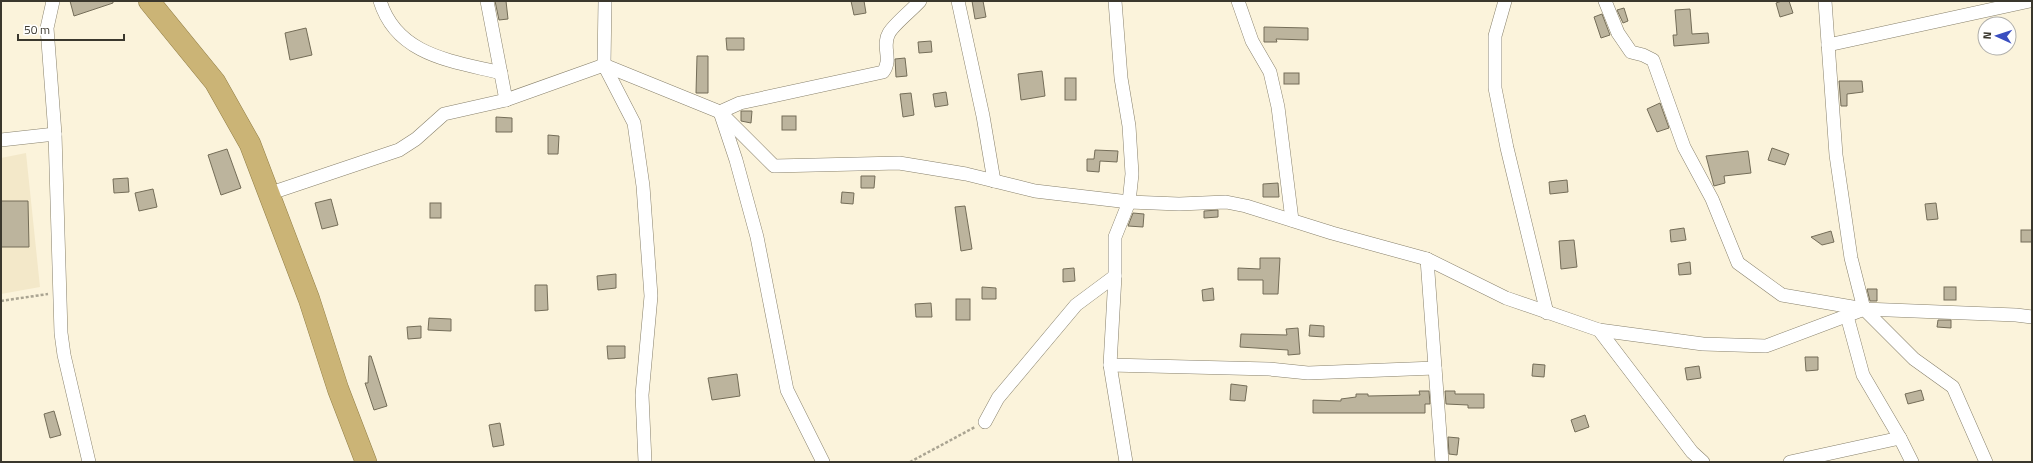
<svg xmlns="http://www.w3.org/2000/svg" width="2033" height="463" viewBox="0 0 2033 463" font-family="'Titillium Web',sans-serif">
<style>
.built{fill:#f3e8c9}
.building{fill:#bcb49d;stroke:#746d58}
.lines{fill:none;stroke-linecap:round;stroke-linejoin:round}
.minor-casing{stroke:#88816c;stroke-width:14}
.trunk-casing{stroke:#907d46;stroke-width:22}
.path{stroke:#aaa492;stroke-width:2.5;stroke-dasharray:3 2;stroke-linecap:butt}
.minor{stroke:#fff;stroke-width:13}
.trunk{stroke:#cbb476;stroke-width:21}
</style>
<rect width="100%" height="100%" fill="#fbf3db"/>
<!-- built -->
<path class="built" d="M26,153L40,287L1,294V158Z"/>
<!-- building -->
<g class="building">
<path d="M70,1H113V3L74,16Z"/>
<path d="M495,1H506L508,19L499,20Z"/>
<path d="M851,1H864L866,13L854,15Z"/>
<path d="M972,1H983L986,17L975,19Z"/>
<path d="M1782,1H1789L1793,13L1780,17L1776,3Z"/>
<path d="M1624,8L1628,21L1623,23L1617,10Z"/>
<path d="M1690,9L1692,34L1708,33L1709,43L1674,46L1673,35H1677L1675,10Z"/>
<path d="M1602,14L1610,35L1601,38L1594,17Z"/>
<path d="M1264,27L1308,28V40L1276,39L1277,42H1264Z"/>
<path d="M306,28L312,55L290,60L285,33Z"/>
<path d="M726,38H744V50H727Z"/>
<path d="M931,41L932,52L919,53L918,42Z"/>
<path d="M697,56H708V93H696Z"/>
<path d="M905,58L907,76L896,77L895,59Z"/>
<path d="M1042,71L1045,96L1021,100L1018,74Z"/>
<rect x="1284" y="73" width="15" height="11"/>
<rect x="1065" y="78" width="11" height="22"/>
<path d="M1839,81H1862L1863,92L1847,94V106H1841Z"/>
<path d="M946,92L948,105L935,107L933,94Z"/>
<path d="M911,93L914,115L903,117L900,94Z"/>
<path d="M1660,103L1669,128L1657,132L1647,109Z"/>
<path d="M741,111H752L751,123L741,121Z"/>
<rect x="782" y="116" width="14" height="14"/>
<path d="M496,117L512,118V132H496Z"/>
<path d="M548,135L559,136L558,154H548Z"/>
<path d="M1772,148L1789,154L1785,165L1768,160Z"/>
<path d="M227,149L241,188L221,195L208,155Z"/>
<path d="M1095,150L1118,151L1117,162L1100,161L1099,172L1087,171V159H1094Z"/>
<path d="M1748,151L1751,173L1724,176L1725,183L1714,186L1706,156Z"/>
<path d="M861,176H875L874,188H861Z"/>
<path d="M128,178L129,192L114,193L113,179Z"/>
<path d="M1567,180L1568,192L1550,194L1549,182Z"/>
<path d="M1278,183L1279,197H1263V184Z"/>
<path d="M153,189L157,207L139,211L135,193Z"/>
<path d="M842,192L854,193L853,204L841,203Z"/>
<path d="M331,199L338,225L322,229L315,203Z"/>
<path d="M1,201H28L29,247H1Z"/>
<rect x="430" y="203" width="11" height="15"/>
<path d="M1936,203L1938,219L1927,220L1925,204Z"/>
<path d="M965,206L972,249L961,251L955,207Z"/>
<path d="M1218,210V217L1204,218V211Z"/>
<path d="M1133,213L1144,214L1143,227L1128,226Z"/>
<path d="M1684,228L1686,240L1671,242L1670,230Z"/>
<rect x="2021" y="230" width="11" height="12"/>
<path d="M1831,231L1834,242L1822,245L1811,237Z"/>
<path d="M1574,240L1577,267L1561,269L1559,241Z"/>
<path d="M1260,258H1280L1278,294H1263V280H1238V268L1260,269Z"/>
<path d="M1690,262L1691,274L1679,275L1678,264Z"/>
<path d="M1074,268L1075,281L1063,282V269Z"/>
<path d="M616,274V288L598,290L597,276Z"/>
<path d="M535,285H547L548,310L535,311Z"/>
<path d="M982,287L996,288V299H982Z"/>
<rect x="1944" y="287" width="12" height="13"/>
<path d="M1213,288L1214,300L1203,301L1202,290Z"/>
<path d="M1867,289H1877V301H1870Z"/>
<rect x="956" y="299" width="14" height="21"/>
<path d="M931,303L932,317H916L915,304Z"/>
<path d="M429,318L451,319V331L428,330Z"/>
<path d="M1938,320H1951V328L1937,327Z"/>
<path d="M1310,325L1324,326V337L1309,336Z"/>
<path d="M421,326V338L408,339L407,327Z"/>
<path d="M1298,328L1300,354L1288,355V350L1240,347L1241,334L1287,335L1286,329Z"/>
<path d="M607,346H625V358L608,359Z"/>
<path d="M369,356H371L387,406L374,410L365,383H368Z"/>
<path d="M1805,357H1818V370L1806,371Z"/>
<path d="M1533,364L1545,365L1544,377L1532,376Z"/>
<path d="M1699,366L1701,378L1687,380L1685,368Z"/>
<path d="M737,374L740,396L712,400L708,378Z"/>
<path d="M1231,384L1247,386L1245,401L1230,400Z"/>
<path d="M1921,390L1924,400L1908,404L1905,394Z"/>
<path d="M1419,391H1429L1430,404H1425V413H1313V400L1341,401V399L1356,397V394H1368V396L1420,395Z"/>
<path d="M1445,391H1455V394H1484V408H1468V405L1446,404Z"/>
<path d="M54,411L61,435L50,438L44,414Z"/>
<path d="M1585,415L1589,427L1575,432L1571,420Z"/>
<path d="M500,423L504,445L493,447L489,425Z"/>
<path d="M1448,437L1459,438L1457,455L1449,454Z"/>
</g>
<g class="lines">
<!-- minor casing -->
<g class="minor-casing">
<g id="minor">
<path d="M53,1L47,28L55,134L61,333L64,355L89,462"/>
<path d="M380,1C397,56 453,61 501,73"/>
<path d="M487,1L506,100"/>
<path d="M605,1L604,65L634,123L643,186L651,296L642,395L645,462"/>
<path d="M958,1L983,116L994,181"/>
<path d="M1115,1L1121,78L1129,126L1132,174L1129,202L1115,237V276L1110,365L1126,462"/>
<path d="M1238,1L1252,41L1270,72L1278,107L1292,220"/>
<path d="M1505,1L1495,36V88L1507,148L1547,313"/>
<path d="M1605,1L1618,33L1631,52L1643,55L1653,60L1684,147L1712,199L1738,263L1782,295L1864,309L2016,315L2032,317"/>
<path d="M1825,1L1836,155L1851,258L1864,309L1914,359L1953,387L1986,462"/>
<path d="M1828,45L2030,1"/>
<path d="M1,140L55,134"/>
<path d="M268,194L399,150L416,139L444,114L506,100L604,65L720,112L774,166L899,163L966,174L1035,191L1129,202L1179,204L1226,202L1246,206L1332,233L1427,259L1506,298L1599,330L1692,452L1703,462"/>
<path d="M1427,259L1442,462"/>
<path d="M1847,316L1863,375L1900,438L1912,462"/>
<path d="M1599,330L1703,344L1766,346L1862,310"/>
<path d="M1110,365L1269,369L1308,373L1435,368"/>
<path d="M985,422L998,398L1076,305L1115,276"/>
<path d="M823,462L787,390L757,237L736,160L720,112L740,103L883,72C893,59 881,46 889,33C894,24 912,10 920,1"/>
<path d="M1790,462L1900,438"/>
</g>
</g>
<!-- trunk casing -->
<g class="trunk-casing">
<path id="trunk" d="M149,1L215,82L250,144L309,299L338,389L366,462"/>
</g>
<!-- path -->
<g class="path">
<path d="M1,301L48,294"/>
<path d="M910,462L975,427"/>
</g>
<!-- minor -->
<use href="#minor" class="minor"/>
<!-- trunk -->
<use href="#trunk" class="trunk"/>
</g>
<!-- border -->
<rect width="2033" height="463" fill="none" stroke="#3a372d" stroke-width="4"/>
<!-- north arrow -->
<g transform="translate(1997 36) rotate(273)"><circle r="19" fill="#ffffff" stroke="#b0afab"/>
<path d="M0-3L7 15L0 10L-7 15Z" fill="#3a4ec0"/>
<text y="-6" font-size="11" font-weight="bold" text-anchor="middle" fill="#3a372d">N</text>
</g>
<!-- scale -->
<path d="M18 34v6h106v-6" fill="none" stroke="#3a372d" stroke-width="2"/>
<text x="24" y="34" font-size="12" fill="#3a372d" stroke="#ffffff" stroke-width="3" paint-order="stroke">50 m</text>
</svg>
